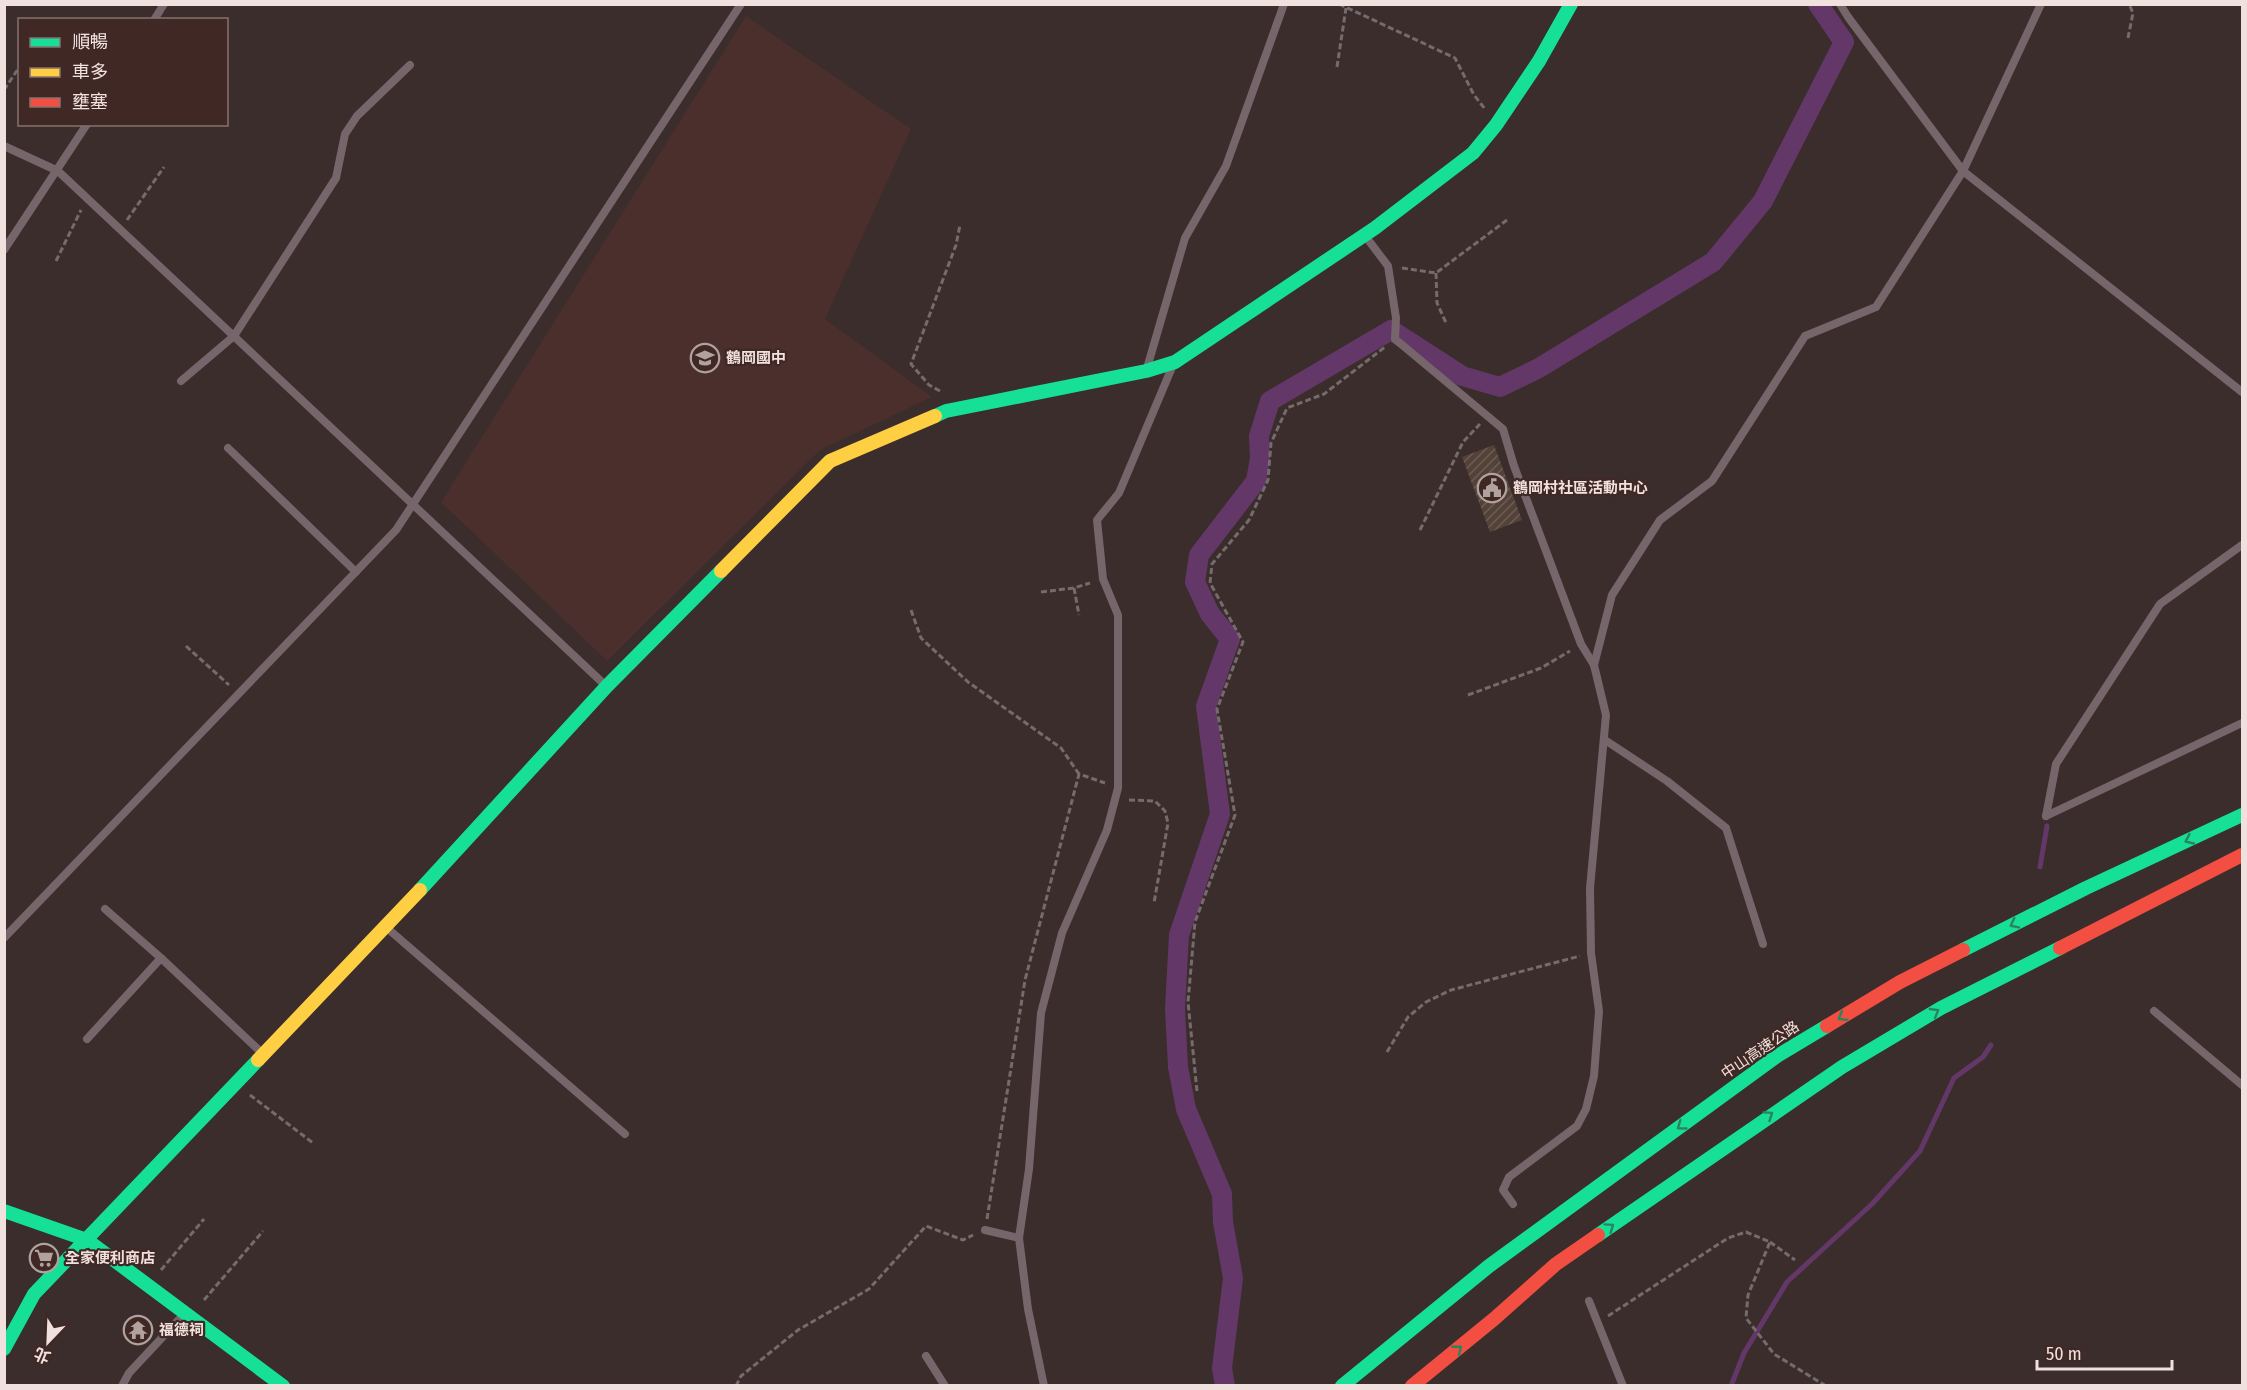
<svg xmlns="http://www.w3.org/2000/svg" width="2247" height="1390" viewBox="0 0 2247 1390" font-family="'Fira Sans Condensed','Noto Sans TC',sans-serif">
<style>
.built{fill:#4b2f2c}
.lines{fill:none;stroke-linecap:round;stroke-linejoin:round}
.stream{stroke:#633868;stroke-width:5}
.canal{stroke:#633868;stroke-width:20}
.building{fill:url(#building-hatch)}
.path{stroke:#776a6d;stroke-width:3;stroke-dasharray:6 3;stroke-linecap:butt}
.lane{stroke:#76656b;stroke-width:8}
.fast{stroke:#16e098;stroke-width:14}
.slow{stroke:#ffcf43;stroke-width:14}
.jam{stroke:#f24e42;stroke-width:14}
.oneway{stroke:#2b845e}
.labels{text-anchor:middle;dominant-baseline:central;stroke-width:4.5;stroke-linejoin:round;paint-order:stroke}
.poi-label{font-size:15px;font-weight:bold;fill:#f1e1de;stroke:#402825;text-anchor:start}
.street-label{font-size:15px;fill:#f1e1de;stroke:#402825}
</style>
<defs>
<pattern id="building-hatch" width="6" height="6" patternUnits="userSpaceOnUse" patternTransform="scale(1.5)"><rect width="6" height="6" fill="#534238"/><path d="M-1 1l2-2M0 6l6-6M5 7l2-2" fill="none" stroke="#6c5d54"/></pattern>
</defs>
<rect width="100%" height="100%" fill="#3a2d2b"/>
<!-- built -->
<path class="built" d="M746,16L911,129L825,319L932,397L820,450L607,661L441,502Z"/>
<g class="lines">
<!-- stream -->
<g class="stream">
<path d="M2040,867L2047,826"/>
<path d="M1731,1386L1744,1353L1787,1282L1872,1204L1920,1151L1954,1078L1983,1057L1991,1045"/>
</g>
<!-- canal -->
<path class="canal" d="M1225,1386L1222,1368L1233,1278L1223,1222L1222,1194L1186,1109L1178,1067L1175,1009L1179,935L1220,814L1206,706L1230,639L1210,614L1195,582L1199,555L1256,481L1260,458L1259,436L1270,401L1391,330L1462,376L1500,387L1539,368L1713,262L1763,201L1844,42L1818,4"/>
</g>
<!-- building -->
<path class="building" d="M1494,445L1522,520L1490,532L1462,457Z"/>
<g class="lines">
<!-- path -->
<g class="path">
<path d="M1339,4L1455,58L1474,95L1485,109"/>
<path d="M2128,38L2133,13L2129,4"/>
<path d="M1337,67L1346,8"/>
<path d="M4,90L18,69"/>
<path d="M127,220L164,167"/>
<path d="M56,261L81,210"/>
<path d="M1402,268L1436,273L1507,220"/>
<path d="M1436,273L1437,303L1447,325"/>
<path d="M940,391L929,385L911,364L956,245L960,225"/>
<path d="M1420,530L1463,442L1480,424"/>
<path d="M1074,588L1079,615"/>
<path d="M1041,592L1074,588L1090,583"/>
<path d="M911,610L921,638L968,682L1061,748L1079,774"/>
<path d="M186,646L229,685"/>
<path d="M1468,695L1541,668L1570,651"/>
<path d="M1129,800L1155,801L1165,811L1168,823L1154,903"/>
<path d="M1387,1052L1408,1017L1426,1002L1451,990L1580,956"/>
<path d="M1197,1091L1188,1002L1195,922L1235,815L1217,709L1243,642L1210,583L1212,564L1249,520L1268,480L1271,443L1287,408L1324,394L1385,347"/>
<path d="M250,1095L313,1143"/>
<path d="M987,1219L1025,980L1079,774L1105,783"/>
<path d="M1770,1242L1795,1260"/>
<path d="M161,1270L204,1219"/>
<path d="M204,1300L263,1231"/>
<path d="M1608,1316L1728,1238L1746,1232L1770,1242L1748,1295L1746,1318L1774,1354L1826,1386"/>
<path d="M736,1386L741,1376L798,1330L869,1289L926,1226L963,1240L973,1235"/>
</g>
<!-- lane -->
<g class="lane">
<path d="M1840,4L1848,17L1963,171L2242,392"/>
<path d="M154,20L164,4"/>
<path d="M4,146L58,171L605,685"/>
<path d="M1366,237L1388,266L1396,318L1395,339L1503,429L1514,466L1581,644L1594,665L1606,715L1590,888L1591,953L1599,1011L1594,1076L1586,1109L1577,1126L1509,1177L1503,1190L1513,1204"/>
<path d="M4,250L87,124"/>
<path d="M1147,368L1185,238L1226,166L1284,4"/>
<path d="M181,381L234,336L336,178L345,134L357,116L410,65"/>
<path d="M228,448L356,572"/>
<path d="M1594,665L1612,595L1660,520L1712,481L1805,336L1876,307L1963,171L2041,4"/>
<path d="M1605,740L1667,781L1726,828L1763,944"/>
<path d="M2046,816L2056,764L2160,604L2242,545"/>
<path d="M2046,816L2242,723"/>
<path d="M105,909L161,958L263,1054"/>
<path d="M387,928L625,1134"/>
<path d="M4,938L396,530L741,4"/>
<path d="M2154,1011L2242,1085"/>
<path d="M87,1039L161,958"/>
<path d="M985,1230L1019,1238L1028,1309L1044,1386"/>
<path d="M1019,1238L1029,1169L1041,1013L1062,933L1107,830L1118,788V615L1103,579L1097,520L1119,493L1173,365"/>
<path d="M1589,1301L1623,1386"/>
<path d="M926,1356L945,1386"/>
<path d="M122,1386L129,1373L186,1312"/>
</g>
<!-- fast -->
<g class="fast">
<path d="M935,416L946,411L1146,371L1175,362L1375,228L1473,153L1496,125L1539,61L1571,4"/>
<path d="M420,890L607,686L721,571"/>
<path d="M1963,950L2086,888L2242,815"/>
<path d="M4,1211L87,1240L283,1386"/>
<path d="M1598,1235L1842,1067L1941,1008L2060,948"/>
<path d="M4,1349L34,1294L258,1060"/>
<path d="M1342,1386L1489,1266L1777,1056L1827,1026"/>
</g>
<!-- slow -->
<g class="slow">
<path d="M721,571L830,461L935,416"/>
<path d="M258,1060L420,890"/>
</g>
<!-- jam -->
<g class="jam">
<path d="M2060,948L2242,855"/>
<path d="M1827,1026L1900,982L1963,950"/>
<path d="M1412,1386L1494,1319L1556,1264L1598,1235"/>
</g>
</g>
<!-- one-way arrows -->
<defs><path id="oneway-chevron" d="M-2-3.5L2.5 0L-2 3.5" fill="none" stroke-width="1.6" stroke-linecap="round" stroke-linejoin="round" transform="scale(1.5)"/></defs>
<g class="oneway">
<use href="#oneway-chevron" transform="translate(2189 840) rotate(155)"/>
<use href="#oneway-chevron" transform="translate(2014 924) rotate(153)"/>
<use href="#oneway-chevron" transform="translate(1935 1012) rotate(-30)"/>
<use href="#oneway-chevron" transform="translate(1842 1017) rotate(149)"/>
<use href="#oneway-chevron" transform="translate(1769 1115) rotate(-34)"/>
<use href="#oneway-chevron" transform="translate(1681 1126) rotate(144)"/>
<use href="#oneway-chevron" transform="translate(1610 1227) rotate(-35)"/>
<use href="#oneway-chevron" transform="translate(1458 1349) rotate(-39)"/>
</g>
<!-- icons -->
<defs>
<g id="school-ring" transform="scale(1.5)"><circle r="9.5" fill="#402825" stroke="#b1a29f" stroke-width="1.5"/><path d="M0-5L7-2L0 1L-7-2ZM-4 1L0 2.5L4 1V4Q0 6-4 4Z" fill="#b1a29f"/></g>
<g id="civic-ring" transform="scale(1.5)"><circle r="9.5" fill="#402825" stroke="#b1a29f" stroke-width="1.5"/><path d="M-.6-6.5H3V-4.5H.6V-3L4-1V1h2V6H-6V1h2V-1L-.6-3ZM-1.2 2.5V6h2.4V2.5Z" fill="#b1a29f"/></g>
<g id="supermarket-ring" transform="scale(1.5)"><circle r="9.5" fill="#402825" stroke="#b1a29f" stroke-width="1.5"/><path d="M-6-5.5h2.5l.6 2H6L4.5 2H-2.5L-4.4-4H-6ZM-1.5 3.2a1.3 1.3 0 1 0 .1 0ZM3 3.2a1.3 1.3 0 1 0 .1 0Z" fill="#b1a29f"/></g>
<g id="temple-ring" transform="scale(1.5)"><circle r="9.5" fill="#402825" stroke="#b1a29f" stroke-width="1.5"/><path d="M0-6L5-2H3V0L6.5 2.5H4V6H1.5V3h-3V6H-4V2.5H-6.5L-3 0V-2H-5Z" fill="#b1a29f"/></g>
</defs>
<g fill-rule="evenodd">
<use href="#school-ring" x="705" y="358"/>
<use href="#civic-ring" x="1492" y="488"/>
<use href="#supermarket-ring" x="44" y="1258"/>
<use href="#temple-ring" x="138" y="1330"/>
</g>
<g class="labels">
<!-- poi labels -->
<g class="poi-label">
<text x="726" y="358">鶴岡國中</text>
<text x="1513" y="488">鶴岡村社區活動中心</text>
<text x="65" y="1258">全家便利商店</text>
<text x="159" y="1330">福德祠</text>
</g>
<!-- street labels -->
<g class="street-label">
<text transform="translate(1760 1050) rotate(-34)">中山高速公路</text>
</g>
</g>
<!-- border -->
<rect width="2247" height="1390" fill="none" stroke="#f1e1de" stroke-width="12"/>
<!-- legend -->
<rect x="18" y="18" width="210" height="108" fill="#402825" stroke="#87726f" stroke-width="1.5"/>
<rect x="30" y="38" width="30" height="9" fill="#16e098" stroke="#87726f" stroke-width="1.5"/>
<text x="72" y="48" font-size="18" fill="#f1e1de">順暢</text>
<rect x="30" y="68" width="30" height="9" fill="#ffcf43" stroke="#87726f" stroke-width="1.5"/>
<text x="72" y="78" font-size="18" fill="#f1e1de">車多</text>
<rect x="30" y="98" width="30" height="9" fill="#f24e42" stroke="#87726f" stroke-width="1.5"/>
<text x="72" y="108" font-size="18" fill="#f1e1de">壅塞</text>
<!-- north arrow -->
<g transform="translate(48 1342) rotate(203)" stroke="#402825" stroke-width="4.5" paint-order="stroke">
<path d="M0-4.5L10 22L0 15L-10 22Z" fill="#f1e1de"/>
<text y="-9" font-size="16" font-weight="bold" text-anchor="middle" fill="#f1e1de">北</text>
</g>
<!-- scale -->
<path d="M2037 1360v9h135v-9" fill="none" stroke="#f1e1de" stroke-width="3"/>
<text x="2046" y="1360" font-size="18" fill="#f1e1de" stroke="#402825" stroke-width="4.5" paint-order="stroke">50 m</text>
</svg>
